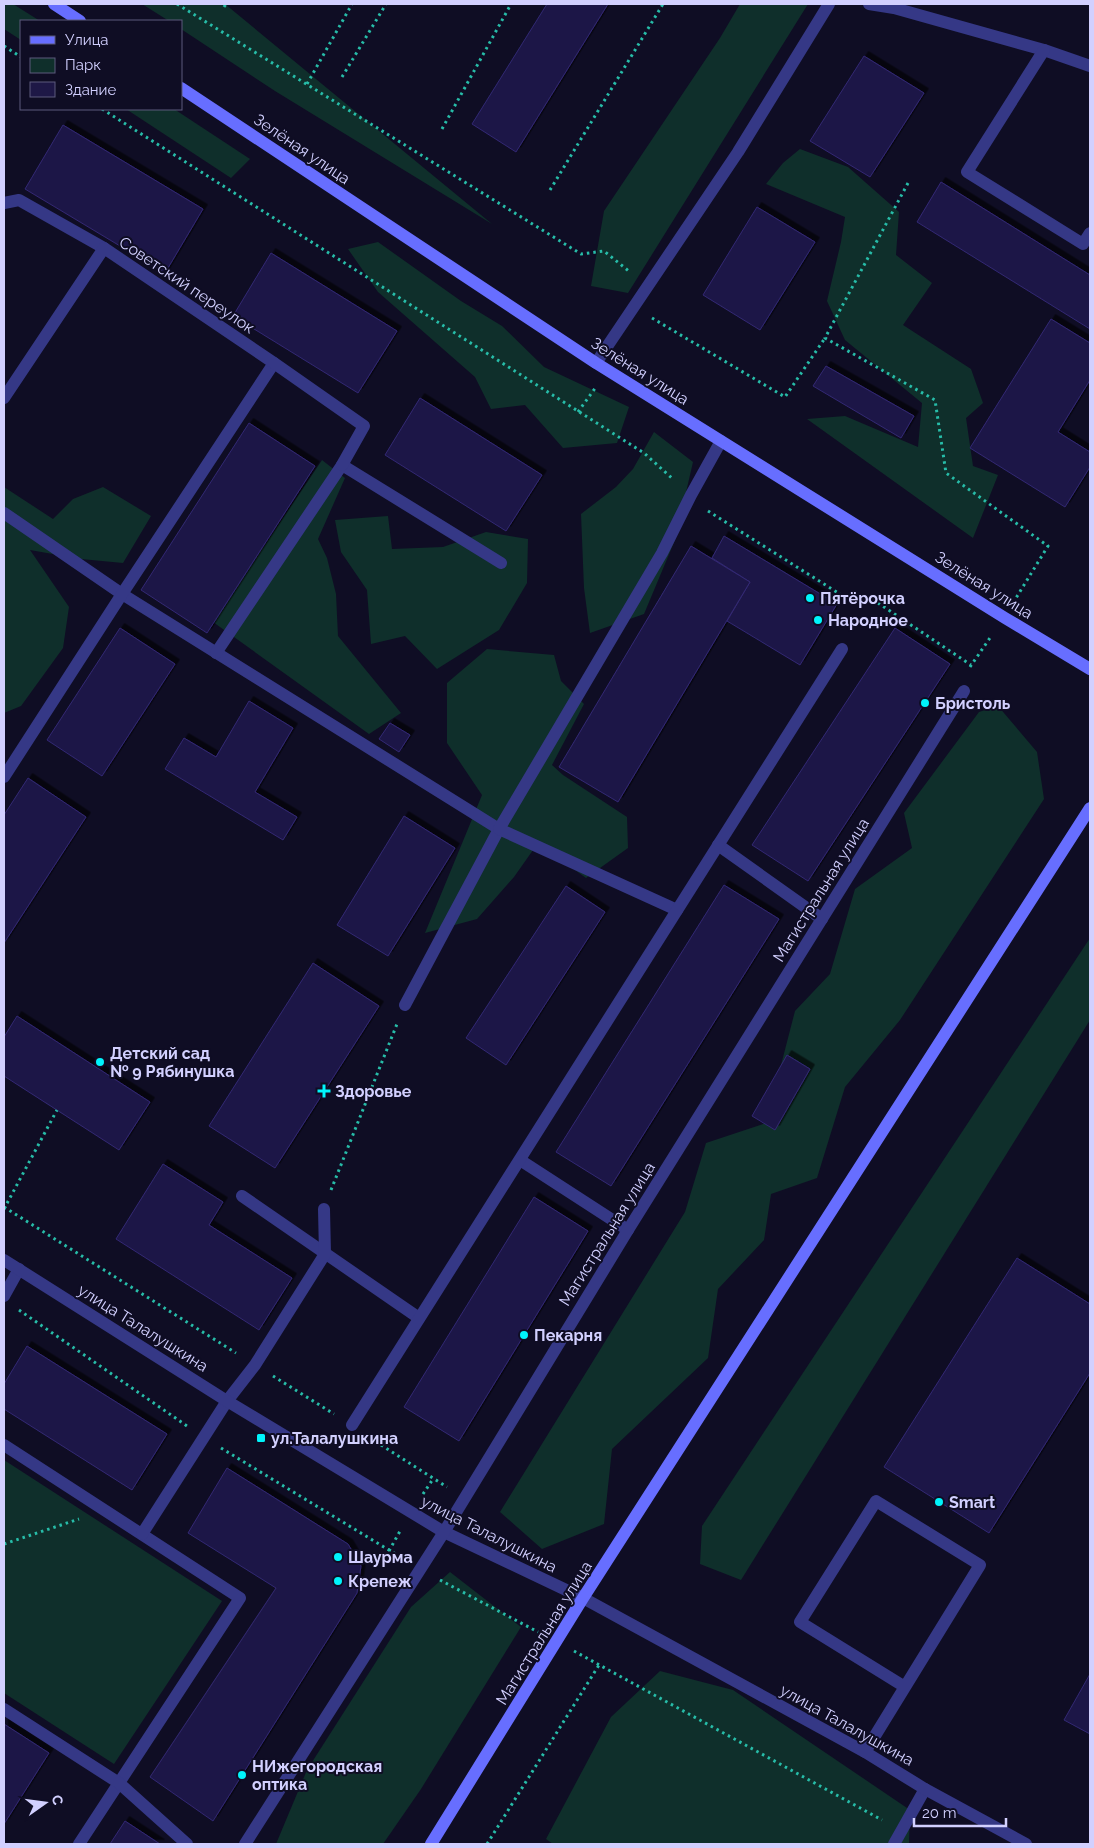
<svg xmlns="http://www.w3.org/2000/svg" width="1094" height="1848" viewBox="0 0 1094 1848" font-family="Raleway,sans-serif">
<style>
.green{fill:#0f2f2b}
.building{fill:#1e1846;stroke:#322874;filter:url(#shadow)}
.lines{fill:none;stroke-linecap:round;stroke-linejoin:round}
.path{stroke:#27bca8;stroke-width:3;stroke-dasharray:2.5 4;stroke-linecap:butt}
.lane{stroke:#353886;stroke-width:12}
.street{stroke:#353886;stroke-width:12}
.secondary{stroke:#676eff;stroke-width:12}
.poi-dot{fill:#00f4fb;stroke:#0f0d24;stroke-width:2}
.labels{text-anchor:middle;dominant-baseline:central;stroke-width:4;stroke-linejoin:round;paint-order:stroke}
.street-label{font-size:16px;fill:#d2d0ff;stroke:#0f0d24}
.poi-label{font-size:16px;font-weight:bold;fill:#d2d0ff;stroke:#0f0d24;text-anchor:start}
</style>
<defs>
<filter id="shadow"><feDropShadow dx="4.5" dy="-4.5" stdDeviation="0" flood-color="#0009"/></filter>
</defs>
<rect width="100%" height="100%" fill="#0f0d24"/>
<!-- green -->
<g class="green">
<path d="M4,4H13L40,21H21V40L4,29Z"/>
<path d="M142,4H225L492,224L275,91L181,29V21H169Z"/>
<path d="M740,4H808L628,293L591,286L604,211L720,38Z"/>
<path d="M126,109H174L250,159L231,178Z"/>
<path d="M800,149L848,167L899,212L896,255L932,283L903,325L971,369L983,403L966,418L973,466L998,475L973,538L807,419L845,416L918,447L922,403L845,340L827,301L841,242L845,217L766,184L783,163Z"/>
<path d="M378,242L461,301L502,326L544,367L629,407L617,443L563,448L525,405L491,409L475,377L378,292L348,249Z"/>
<path d="M654,432L693,462L675,540L644,614L590,633L584,588L581,514L616,487L633,469Z"/>
<path d="M322,460L345,478L318,539L327,558L336,594L338,636L401,713L369,734L213,622Z"/>
<path d="M4,487L53,519L73,499L103,487L151,516L123,563L81,559L30,550L69,607L63,648L21,706L4,713Z"/>
<path d="M388,516L392,549L443,547L486,532L528,539L527,583L499,630L437,669L405,636L371,644L367,590L341,552L335,520Z"/>
<path d="M487,649L554,655L561,681L584,704L552,765L563,775L627,817L628,848L586,878L538,843L514,877L477,919L425,933L482,795L447,743V683Z"/>
<path d="M998,706L1037,752L1044,799L900,1020L845,1087L817,1178L771,1194L764,1240L718,1289L708,1358L612,1449L604,1524L542,1549L500,1512L685,1212L706,1143L766,1123L795,1011L830,974L855,889L912,848L904,813L979,712Z"/>
<path d="M1090,938V1020L741,1580L700,1564L702,1526Z"/>
<path d="M4,1460L222,1601L114,1764L4,1693Z"/>
<path d="M450,1572L521,1627L421,1789L383,1844H276L307,1770L411,1607Z"/>
<path d="M660,1671L733,1690L910,1810L909,1844H553L546,1839L611,1717Z"/>
</g>
<!-- building -->
<g class="building">
<path d="M547,4H608L516,152L472,124Z"/>
<path d="M864,56L924,93L870,177L810,141Z"/>
<path d="M63,125L203,209L165,273L25,189Z"/>
<path d="M941,182L1090,275V329L917,222Z"/>
<path d="M757,207L815,242L760,330L703,295Z"/>
<path d="M271,253L397,331L358,393L233,316Z"/>
<path d="M1051,319L1090,343V380L1058,432L1090,452V467L1065,507L970,448Z"/>
<path d="M826,366L914,416L901,438L813,386Z"/>
<path d="M420,398L542,475L506,531L385,455Z"/>
<path d="M249,423L315,466L207,633L141,590Z"/>
<path d="M724,536L837,604L800,665L727,621L750,582L712,558Z"/>
<path d="M691,546L750,582L618,802L559,767Z"/>
<path d="M120,628L175,664L102,776L47,740Z"/>
<path d="M895,628L950,664L808,881L752,845Z"/>
<path d="M249,701L293,728L255,792L297,817L283,840L165,769L184,738L216,757Z"/>
<path d="M390,723L410,735L399,752L379,739Z"/>
<path d="M28,778L86,817L4,943V815Z"/>
<path d="M404,816L455,848L388,956L337,925Z"/>
<path d="M724,885L779,919L611,1186L556,1152Z"/>
<path d="M566,886L605,912L506,1065L466,1038Z"/>
<path d="M313,963L379,1006L275,1168L209,1126Z"/>
<path d="M17,1016L150,1102L119,1150L4,1076V1037Z"/>
<path d="M787,1055L810,1069L775,1130L752,1116Z"/>
<path d="M163,1164L223,1202L209,1225L292,1278L259,1330L116,1239Z"/>
<path d="M534,1197L588,1231L459,1441L404,1407Z"/>
<path d="M1017,1258L1090,1304V1373L989,1533L884,1467Z"/>
<path d="M27,1346L167,1434L132,1490L4,1409V1384Z"/>
<path d="M227,1468L348,1544L361,1566L357,1593L213,1821L150,1777L276,1588L188,1533Z"/>
<path d="M1090,1674V1734L1064,1720Z"/>
<path d="M4,1724L49,1753L4,1824Z"/>
<path d="M125,1821L160,1844H110Z"/>
</g>
<g class="lines">
<!-- path -->
<g class="path">
<path d="M177,4L581,254L604,251L630,272"/>
<path d="M224,7L226,4"/>
<path d="M4,46L21,57"/>
<path d="M342,77L386,4"/>
<path d="M307,84L352,4"/>
<path d="M102,109L644,453L674,480"/>
<path d="M442,129L511,4"/>
<path d="M908,183L825,338L935,400L946,473L1048,546L1016,598"/>
<path d="M550,190L663,4"/>
<path d="M652,318L785,397L825,338"/>
<path d="M578,412L596,387"/>
<path d="M708,511L843,596L878,603L971,665"/>
<path d="M970,667L992,635"/>
<path d="M331,1190L397,1024"/>
<path d="M4,1207L236,1353"/>
<path d="M4,1209L57,1110"/>
<path d="M19,1310L187,1426"/>
<path d="M273,1376L334,1414"/>
<path d="M370,1438L447,1487"/>
<path d="M221,1448L402,1558"/>
<path d="M423,1494L433,1479"/>
<path d="M4,1544L79,1519"/>
<path d="M389,1551L400,1531"/>
<path d="M440,1580L538,1632"/>
<path d="M574,1651L882,1820"/>
<path d="M487,1844L599,1665"/>
</g>
<!-- lane -->
<g class="lane">
<path d="M869,4L894,8L1044,50L1090,66"/>
<path d="M1044,50L967,172L1083,244L1090,233"/>
<path d="M4,203L19,200L104,248"/>
<path d="M596,363L738,152L829,4"/>
<path d="M4,513L122,594L499,829L405,1005"/>
<path d="M216,653L342,465L501,563"/>
<path d="M4,777L122,594L274,363"/>
<path d="M718,845L822,919"/>
<path d="M677,910L499,829L662,553L691,495L721,441"/>
<path d="M520,1160L628,1230"/>
<path d="M242,1196L419,1318"/>
<path d="M4,1296L19,1269"/>
<path d="M352,1425L842,649"/>
<path d="M4,1445L240,1598L79,1844"/>
<path d="M142,1534L227,1401L255,1365L325,1254L324,1209"/>
<path d="M4,1709L119,1783L187,1844"/>
<path d="M865,1752L980,1565L876,1501L800,1622L905,1687"/>
<path d="M894,1844L925,1789"/>
</g>
<!-- street -->
<g class="street">
<path d="M4,398L104,248L274,363L364,426L342,465"/>
<path d="M4,1260L227,1401L444,1532L583,1598L865,1752L925,1789L1026,1844"/>
<path d="M245,1844L444,1532L628,1230L964,691"/>
</g>
<!-- secondary -->
<g class="secondary">
<path d="M54,4L80,21"/>
<path d="M181,88L596,363L1005,618L1090,669"/>
<path d="M431,1844L583,1598L1090,808"/>
</g>
</g>
<!-- markers -->
<g class="poi-dot">
<circle cx="810" cy="598" r="5"/>
<circle cx="818" cy="620" r="5"/>
<circle cx="925" cy="703" r="5"/>
<circle cx="100" cy="1062" r="5"/>
<path d="M321.5 1083.5h5v5h5v5h-5v5h-5v-5h-5v-5h5z"/>
<circle cx="524" cy="1335" r="5"/>
<rect x="256" y="1433" width="10" height="10" rx="2.5"/>
<circle cx="939" cy="1502" r="5"/>
<circle cx="338" cy="1557" r="5"/>
<circle cx="338" cy="1581" r="5"/>
<circle cx="242" cy="1775" r="5"/>
</g>
<g class="labels">
<!-- street labels -->
<g class="street-label">
<text transform="translate(302 149) rotate(34)">Зелёная улица</text>
<text transform="translate(187 285) rotate(34)">Советский переулок</text>
<text transform="translate(640 371) rotate(32)">Зелёная улица</text>
<text transform="translate(984 585) rotate(32)">Зелёная улица</text>
<text transform="translate(821 890) rotate(-58)">Магистральная улица</text>
<text transform="translate(607 1234) rotate(-58)">Магистральная улица</text>
<text transform="translate(143 1328) rotate(32)">улица Талалушкина</text>
<text transform="translate(489 1534) rotate(27)">улица Талалушкина</text>
<text transform="translate(544 1633) rotate(-58)">Магистральная улица</text>
<text transform="translate(847 1725) rotate(29)">улица Талалушкина</text>
</g>
<!-- poi labels -->
<g class="poi-label">
<text x="820" y="598">Пятёрочка</text>
<text x="828" y="620">Народное</text>
<text x="935" y="703">Бристоль</text>
<text x="110" y="1053">Детский сад<tspan x="110" dy="18">№ 9 Рябинушка</tspan></text>
<text x="335" y="1091">Здоровье</text>
<text x="534" y="1335">Пекарня</text>
<text x="271" y="1438">ул.Талалушкина</text>
<text x="949" y="1502">Smart</text>
<text x="348" y="1557">Шаурма</text>
<text x="348" y="1581">Крепеж</text>
<text x="252" y="1766">НИжегородская<tspan x="252" dy="18">оптика</tspan></text>
</g>
</g>
<!-- border -->
<rect width="1094" height="1848" fill="none" stroke="#d2d0ff" stroke-width="10"/>
<!-- legend -->
<rect x="20" y="20" width="162" height="90" fill="#0f0d24" stroke="#5d5b7c"/>
<rect x="30" y="36" width="25" height="8" fill="#676eff" stroke="#5d5b7c"/>
<text x="65" y="45" font-size="15" fill="#d2d0ff">Улица</text>
<rect x="30" y="58" width="25" height="15" fill="#0f2f2b" stroke="#5d5b7c"/>
<text x="65" y="70" font-size="15" fill="#d2d0ff">Парк</text>
<rect x="30" y="82" width="25" height="15" fill="#1e1846" stroke="#5d5b7c"/>
<text x="65" y="95" font-size="15" fill="#d2d0ff">Здание</text>
<!-- north arrow -->
<g transform="translate(45 1803) rotate(76)" stroke="#0f0d24" stroke-width="4" paint-order="stroke">
<path d="M0-4L9 19L0 12L-9 19Z" fill="#d2d0ff"/>
<text y="-8" font-size="14" font-weight="bold" text-anchor="middle" fill="#d2d0ff">С</text>
</g>
<!-- scale -->
<path d="M914 1818v8h92v-8" fill="none" stroke="#d2d0ff" stroke-width="2.5"/>
<text x="922" y="1818" font-size="15" fill="#d2d0ff" stroke="#0f0d24" stroke-width="4" paint-order="stroke">20 m</text>
</svg>
